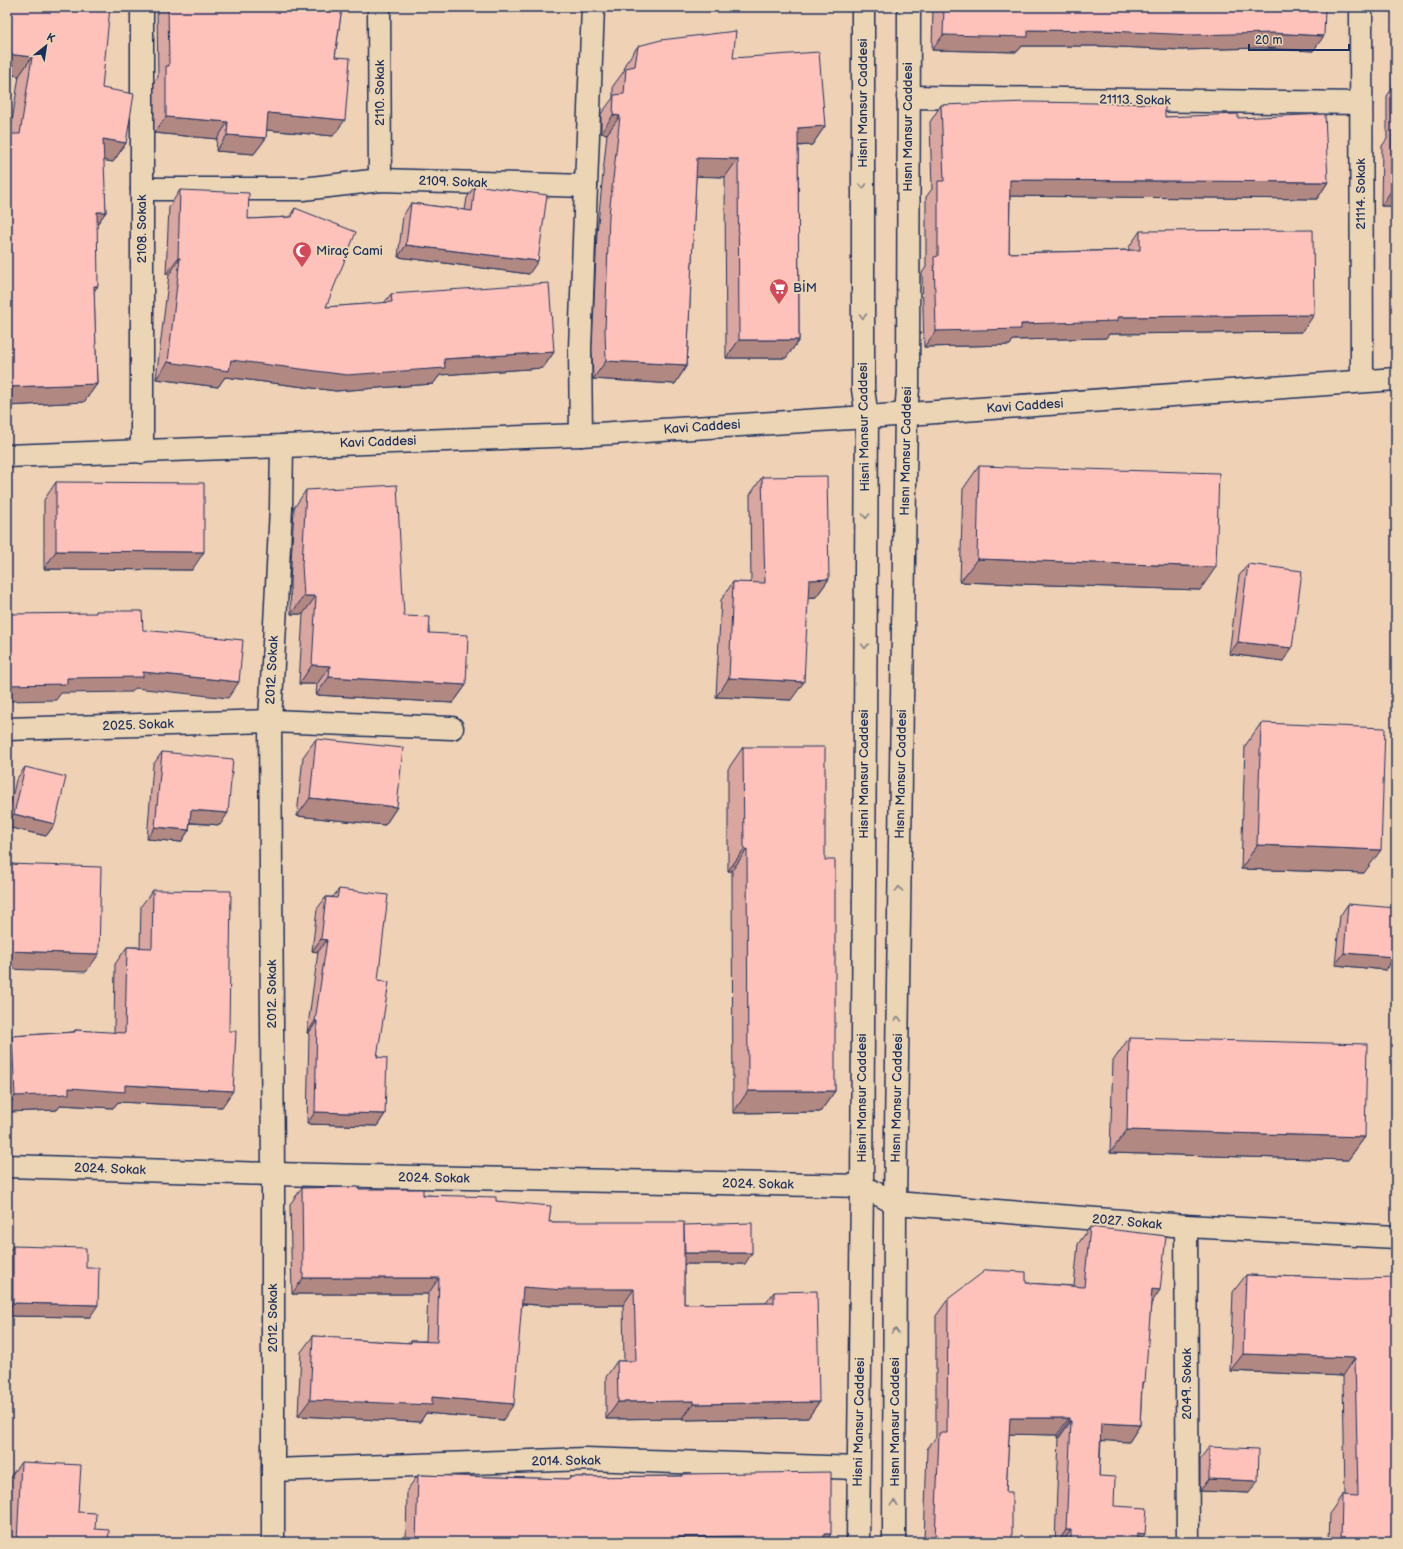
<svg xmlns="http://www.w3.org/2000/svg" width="1403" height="1549" viewBox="0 0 1403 1549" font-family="'Balsamiq Sans',sans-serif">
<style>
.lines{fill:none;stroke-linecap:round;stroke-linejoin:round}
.street-casing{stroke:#1b2f5e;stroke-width:25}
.secondary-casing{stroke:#1b2f5e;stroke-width:25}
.street{stroke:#ebd5b4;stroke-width:22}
.secondary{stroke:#ebd5b4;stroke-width:22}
.wall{fill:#daa7a0;stroke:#1b2f5e}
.shaded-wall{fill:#b28882;stroke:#1b2f5e}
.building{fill:#fec2ba;stroke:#1b2f5e}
.oneway{stroke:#838289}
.labels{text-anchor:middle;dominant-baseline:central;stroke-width:4;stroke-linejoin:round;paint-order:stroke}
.street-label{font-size:13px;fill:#1b2f5e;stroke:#ebd5b4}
.poi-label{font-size:13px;fill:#1b2f5e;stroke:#ebd5b4;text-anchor:start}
</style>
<rect width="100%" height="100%" fill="#efd1b5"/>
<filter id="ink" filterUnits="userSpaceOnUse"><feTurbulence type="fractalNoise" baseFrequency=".025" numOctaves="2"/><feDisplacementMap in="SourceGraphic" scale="8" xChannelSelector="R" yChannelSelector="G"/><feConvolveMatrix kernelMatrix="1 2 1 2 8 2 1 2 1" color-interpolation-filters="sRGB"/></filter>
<g filter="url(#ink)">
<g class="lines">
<!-- street casing -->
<g class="street-casing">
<g id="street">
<path d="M379,7L380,180"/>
<path d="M1361,7L1362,381"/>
<path d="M908,97L1361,103"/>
<path d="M142,189H303L380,180L586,186L593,7"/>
<path d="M581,435L580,349L586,186"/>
<path d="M142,452V7"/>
<path d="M7,729L270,721L452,728"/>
<path d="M7,1166L273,1174L862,1186L895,1203L1186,1226L1396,1237"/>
<path d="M1186,1226L1188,1542"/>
<path d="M273,1470L585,1459L858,1468"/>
<path d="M273,1542V1174L270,721L281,508L282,446"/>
</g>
</g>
<!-- secondary casing -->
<g class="secondary-casing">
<g id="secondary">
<path d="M7,456L581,435L867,417L1396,379"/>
<path d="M858,1542L862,1186L867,417L863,389V7"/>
<path d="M894,1542L895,1203L906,414L908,388L909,7"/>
</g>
</g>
<!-- street -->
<use href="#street" class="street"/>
<!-- secondary -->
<use href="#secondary" class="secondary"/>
</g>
<!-- wall -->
<g class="wall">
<path d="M7,7L102,88L126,143L113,162L103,160L106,212L97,224L94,292L97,384L84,402L7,406V134H10L19,76L7,74Z"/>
<path d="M157,7H342L335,57L333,136L266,130V138L254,154L216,151L217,139L154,133V82L158,77Z"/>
<path d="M933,7H1325L1313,51L1261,48L1181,50L1099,46H1022L1017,52L932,50Z"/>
<path d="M1396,27V206H1381L1382,146L1387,139V96L1392,89L1394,30Z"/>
<path d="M638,46L733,58L825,126L812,145L798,146L799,340L786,358H726L725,177L696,176L687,365L675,384L593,379L592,349L597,233L607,134L601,133V114L613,98V86L624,71L625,64Z"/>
<path d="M941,105L1165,117L1238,118L1328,182L1317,199L1010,196L1009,253L1129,250V247L1140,231L1302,332L1109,334L1106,338L1013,340L1010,345L924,347L922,273L926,267V197L932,189L930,122Z"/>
<path d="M475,185L529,274L398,257L403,216L411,203L465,210L467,198Z"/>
<path d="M180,190L248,219L289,217L295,208L326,307L384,303L391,294L554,352L543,368L440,375L433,384L336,391L225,377L218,387L156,379L169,275L166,274L169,207Z"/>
<path d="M979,466L1200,590L960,582L963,489Z"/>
<path d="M762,477L829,579L816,597L808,598L791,700L716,697L721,600L733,582L751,583L750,495Z"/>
<path d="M56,482L192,570L44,569V500Z"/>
<path d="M306,490L404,616L429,633L466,685L453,703L316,695L317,684H299L303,614H291L290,583L294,508Z"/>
<path d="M1248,564L1283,661L1229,654L1239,576Z"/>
<path d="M1261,723L1364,873L1241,869L1245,746Z"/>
<path d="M316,739L397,807L385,825L297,816L303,757Z"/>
<path d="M743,747L825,860L835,1091L820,1112L733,1113L732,871H728V769Z"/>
<path d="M162,752L220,825L190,823L189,830L181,842L147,839L153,765Z"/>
<path d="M25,767L55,824L46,836L7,827V820L16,780Z"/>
<path d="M339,889L378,980L377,1057L385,1114L377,1126L307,1124L309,1033H307L318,952L312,951L317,909L326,897H333Z"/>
<path d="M153,890L222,1107L118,1102L113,1108L61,1105L57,1110L7,1112V1043L12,1036L73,1032L75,1030L114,1033L115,964L127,947H140L141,906Z"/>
<path d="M1348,904L1394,957L1386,970L1335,965L1340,916Z"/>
<path d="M1129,1038L1365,1137L1348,1160L1110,1153L1113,1061Z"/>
<path d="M302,1188L358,1189L496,1201L549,1222L684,1225L745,1264H684V1304L766,1303L774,1292L819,1402L808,1418L682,1420V1418L606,1419V1377L617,1361H624L623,1305H553L551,1306L522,1304L503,1420L426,1413L420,1422L298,1416L301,1352L313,1336L340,1339L410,1343L411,1341H426L428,1294H292L290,1204Z"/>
<path d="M1090,1227L1151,1304L1142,1386L1140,1425L1129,1442L1101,1440L1099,1476L1114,1506L1145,1534L1139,1542H1055L1059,1438H1057V1435L1009,1434L1006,1492L1012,1542H924L927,1449L936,1437V1316L948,1299L1026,1283L1074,1286L1078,1244Z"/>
<path d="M13,1246L86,1268L90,1317L7,1316V1255Z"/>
<path d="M1246,1275L1358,1279L1396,1542H1329L1330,1513L1342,1495H1345L1343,1376L1230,1371L1233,1292Z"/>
<path d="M1209,1447L1249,1493L1200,1491V1459Z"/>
<path d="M21,1462L78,1512L108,1542H7V1500L8,1480Z"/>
<path d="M683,1474L826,1542H406L407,1490L418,1475L568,1479L570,1477L681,1476Z"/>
</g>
<!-- shaded-wall -->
<g class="shaded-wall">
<path d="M1028,30L1109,31L1272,33L1324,36L1313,51L1261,48L1181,50L1099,46H1022L1017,52L932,50L943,35Z"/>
<path d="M7,54L32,57L19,76L7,74Z"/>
<path d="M268,113L345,120L333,136L256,129Z"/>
<path d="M613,115L620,116L607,134L601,133Z"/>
<path d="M166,117L228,122L217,139L154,133Z"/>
<path d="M825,126L812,145L786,146L798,128Z"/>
<path d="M227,135L266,138L254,154L216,151Z"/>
<path d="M103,139L126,143L113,162L89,158Z"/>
<path d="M697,158L738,159L725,177L684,176Z"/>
<path d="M1010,180L1328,182L1317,199L998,196Z"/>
<path d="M1391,191L1396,192V206H1381Z"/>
<path d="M97,212H106L92,231Z"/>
<path d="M406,245L538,261L529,274L398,257Z"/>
<path d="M178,258H180L169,275L166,274Z"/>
<path d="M94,286H98L84,305Z"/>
<path d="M1314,315L1302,332L1109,334L1106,338L1013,340L1010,345L924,347L936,331L1118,317Z"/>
<path d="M739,340H799L786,358H726Z"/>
<path d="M554,352L543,368L440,375L433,384L336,391L225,377L218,387L156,379L168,362L231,360L444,359Z"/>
<path d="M606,361L687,365L675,384L593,379Z"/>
<path d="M97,384L84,402L7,406V387Z"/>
<path d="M56,551L204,552L192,570L44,569Z"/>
<path d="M977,559L1216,567L1200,590L960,582Z"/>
<path d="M829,579L816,597L796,598L809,580Z"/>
<path d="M304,596H316L303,614H291Z"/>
<path d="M1238,642L1292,648L1283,661L1229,654Z"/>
<path d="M312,665L330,666L317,684H299Z"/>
<path d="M143,672L239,682L228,698L135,688L132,692L61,693L56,700L7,701V685L67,678Z"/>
<path d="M329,677L466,685L453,703L316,695Z"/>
<path d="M729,678L804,682L791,700L716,697Z"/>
<path d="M310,798L397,807L385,825L297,816Z"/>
<path d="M191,810L228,813L220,825L182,822Z"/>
<path d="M14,814L55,824L46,836L7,827V824Z"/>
<path d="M155,827L189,830L181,842L147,839Z"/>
<path d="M1257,845L1381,850L1364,873L1241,869Z"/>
<path d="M744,849H747L732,871H728Z"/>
<path d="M321,939L327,940L318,952L312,951Z"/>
<path d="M7,951L99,954L86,972L7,969Z"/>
<path d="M1344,953L1394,957L1386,970L1335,965Z"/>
<path d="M315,1021H317L309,1033H307Z"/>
<path d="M125,1085L233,1091L222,1107L118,1102L113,1108L61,1105L57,1110L7,1112V1108L15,1096L69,1088Z"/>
<path d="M748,1091H835L820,1112L733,1113Z"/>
<path d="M315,1112L385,1114L377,1126L307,1124Z"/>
<path d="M1127,1130L1365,1137L1348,1160L1110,1153Z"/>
<path d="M685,1253H752L745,1264H677Z"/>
<path d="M303,1278H439L428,1294H292Z"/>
<path d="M523,1287L634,1289L623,1305H553L551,1306L512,1303Z"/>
<path d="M1152,1289L1160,1290L1149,1307Z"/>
<path d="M13,1303L98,1305L90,1317L7,1316V1312Z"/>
<path d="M1243,1354L1355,1358L1343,1376L1230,1371Z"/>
<path d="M432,1397L514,1404L503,1420L426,1413L420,1422L298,1416L310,1400Z"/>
<path d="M694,1401L682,1418L606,1419L618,1402Z"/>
<path d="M819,1402L808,1418L682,1420L694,1404Z"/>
<path d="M1010,1418H1069L1057,1435L998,1434Z"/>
<path d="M1069,1421H1071L1059,1438H1057Z"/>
<path d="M1101,1423L1140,1425L1129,1442L1090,1440Z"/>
<path d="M1209,1479L1258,1481L1249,1493L1200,1491Z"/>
<path d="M1066,1530H1071L1063,1542H1058Z"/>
<path d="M1137,1533L1145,1534L1139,1542H1131Z"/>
<path d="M824,1534H831L826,1542H818Z"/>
<path d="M743,1536L739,1542H674L677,1537Z"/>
<path d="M935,1539H941L939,1542H933Z"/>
</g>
<!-- building -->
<g class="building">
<path d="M7,7H110L102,88L134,94L126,143L103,139L106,212H97L98,286H94L97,384L7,387V134H20L32,57L7,54Z"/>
<path d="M168,7H342L335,57L350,58L345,120L268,113L266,138L227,135L228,122L166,117V66H169Z"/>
<path d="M944,7H1325L1324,36L1272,33L1192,35L1109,31L1028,30V37L943,35Z"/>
<path d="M736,31L733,58L819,52L825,126L798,128L799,340H739L738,159L697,158L687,365L606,361L605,331L609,215L620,116L613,115L614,95L624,94L626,68L635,66L638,46L661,40Z"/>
<path d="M1027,102L1165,104V117L1238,114V118L1325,114L1328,182L1010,180L1009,253L1140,250V231L1313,230L1314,315L1118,317V321L1021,324V329L936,331L934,257L938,256V181H944L941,105Z"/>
<path d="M1392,131L1396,132V192L1391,191Z"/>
<path d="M475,185L547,195L538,261L406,245L411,203L472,211Z"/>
<path d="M180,190L249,193L248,219L292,217L295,208L356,232L326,307L392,302L391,294L549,283L554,352L444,359L445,368L347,375L231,360L229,371L168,362L180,258H178Z"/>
<path d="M979,466L1219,473L1216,567L977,559Z"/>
<path d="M827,476L829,579L809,580L804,682L729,678L733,582L765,583L762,477Z"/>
<path d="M56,482L204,483V552L56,551Z"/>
<path d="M397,485L404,616L430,617L429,633L468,635L466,685L329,677L330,666L312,665L316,596H304L302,565L306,490Z"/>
<path d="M1248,564L1302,571L1292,648L1238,642Z"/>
<path d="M96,611H142L143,630L243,640L239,682L143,672V677L67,678V684L7,685V614L96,613Z"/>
<path d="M1261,723L1385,728L1381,850L1257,845Z"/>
<path d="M316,739L403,748L397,807L310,798Z"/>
<path d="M743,747H825V860H835V1091H748L747,849H744Z"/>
<path d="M162,752L233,759L228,813L191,810L189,830L155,827Z"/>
<path d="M25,767L66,777L55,824L14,814Z"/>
<path d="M7,864L101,867L99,954L7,951Z"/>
<path d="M339,889L388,895L378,980L389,982L377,1057L387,1058L385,1114L315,1112L317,1021H315L327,940L321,939L326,897L337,898Z"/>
<path d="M153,890L231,891L229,1031H236L233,1091L125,1085V1092L69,1088V1094L15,1096L12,1036L75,1032V1030L125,1033L127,947L152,948Z"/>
<path d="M1348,904L1396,908V937L1394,957L1344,953Z"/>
<path d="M1129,1038L1367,1044L1365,1137L1127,1130Z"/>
<path d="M358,1187V1189H423V1195L496,1197V1201L551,1206L549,1222H684V1304L774,1303V1292L817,1291L819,1402L694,1404V1401L618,1402L617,1361H636L634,1289H563V1290L523,1287L514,1404L432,1397V1405L310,1400L313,1336L340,1337V1339L411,1343V1341L437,1342L439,1278H303L302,1188Z"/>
<path d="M752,1223V1253H685L684,1225Z"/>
<path d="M1090,1227L1166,1236L1160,1290L1152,1289L1145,1382H1142L1140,1425L1101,1423L1099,1476L1115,1477L1114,1506L1147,1508L1145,1534L1137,1533V1542H1071V1530H1066L1071,1421H1069V1418H1010L1006,1492H1012V1542H941V1539H935L939,1433H947L948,1299L986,1270L1026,1272V1283L1084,1287Z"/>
<path d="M13,1246L86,1248V1268H99L98,1305L13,1303Z"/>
<path d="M1246,1275L1358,1279L1396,1278V1542H1341L1342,1495L1358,1496L1355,1358L1243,1354Z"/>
<path d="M1209,1447L1259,1449L1258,1481L1209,1479Z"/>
<path d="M21,1462L81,1465L78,1512L96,1513L95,1529L109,1530L108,1542H17Z"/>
<path d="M831,1472V1534H824V1542H743V1536L677,1537L678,1542H416L418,1475L570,1479V1477L683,1476V1474Z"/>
</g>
<!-- one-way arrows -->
<defs><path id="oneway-chevron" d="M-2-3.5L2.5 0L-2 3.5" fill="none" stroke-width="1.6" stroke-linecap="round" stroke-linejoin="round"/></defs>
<g class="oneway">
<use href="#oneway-chevron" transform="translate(863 186) rotate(90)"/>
<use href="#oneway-chevron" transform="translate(863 316) rotate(90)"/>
<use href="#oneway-chevron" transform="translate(866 516) rotate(90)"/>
<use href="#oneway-chevron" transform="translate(865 646) rotate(90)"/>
<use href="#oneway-chevron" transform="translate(899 889) rotate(-89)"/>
<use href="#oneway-chevron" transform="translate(898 1019) rotate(-89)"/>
<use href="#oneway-chevron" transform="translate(895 1331) rotate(-90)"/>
<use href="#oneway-chevron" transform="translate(894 1503) rotate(-90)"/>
</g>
</g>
<!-- icons -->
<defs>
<g id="mosque-pin" transform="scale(1)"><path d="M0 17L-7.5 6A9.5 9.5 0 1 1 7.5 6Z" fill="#d1495b" stroke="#ebd5b4"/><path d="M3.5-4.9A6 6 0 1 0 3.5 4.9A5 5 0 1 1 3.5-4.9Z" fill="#fff"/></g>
<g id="supermarket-pin" transform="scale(1)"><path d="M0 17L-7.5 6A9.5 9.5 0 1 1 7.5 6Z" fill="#d1495b" stroke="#ebd5b4"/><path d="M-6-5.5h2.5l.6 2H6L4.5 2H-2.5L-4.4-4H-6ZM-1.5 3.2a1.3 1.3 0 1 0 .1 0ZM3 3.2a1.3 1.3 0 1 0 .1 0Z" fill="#fff"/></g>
</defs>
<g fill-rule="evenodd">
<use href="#mosque-pin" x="302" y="251"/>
<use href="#supermarket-pin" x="779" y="288"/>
</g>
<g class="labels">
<!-- street labels -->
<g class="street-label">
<text transform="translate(380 93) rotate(-90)">2110. Sokak</text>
<text transform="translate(1135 100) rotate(1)">21113. Sokak</text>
<text transform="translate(863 103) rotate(-90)">Hisni Mansur Caddesi</text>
<text transform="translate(908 127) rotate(-90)">Hısnı Mansur Caddesi</text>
<text transform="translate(453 182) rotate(2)">2109. Sokak</text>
<text transform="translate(1361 194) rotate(-90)">21114. Sokak</text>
<text transform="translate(142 229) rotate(-90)">2108. Sokak</text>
<text transform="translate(1025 406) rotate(-4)">Kavi Caddesi</text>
<text transform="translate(702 427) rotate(-4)">Kavi Caddesi</text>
<text transform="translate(864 427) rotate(-91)">Hisni Mansur Caddesi</text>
<text transform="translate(378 442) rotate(-2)">Kavi Caddesi</text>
<text transform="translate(906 451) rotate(-89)">Hısnı Mansur Caddesi</text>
<text transform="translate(272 670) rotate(-87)">2012. Sokak</text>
<text transform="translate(138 725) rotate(-2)">2025. Sokak</text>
<text transform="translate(864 774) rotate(-90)">Hisni Mansur Caddesi</text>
<text transform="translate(901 774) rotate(-89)">Hısnı Mansur Caddesi</text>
<text transform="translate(272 994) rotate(-90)">2012. Sokak</text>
<text transform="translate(862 1098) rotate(-90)">Hisni Mansur Caddesi</text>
<text transform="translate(897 1098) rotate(-89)">Hısnı Mansur Caddesi</text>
<text transform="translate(110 1169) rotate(2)">2024. Sokak</text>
<text transform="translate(434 1178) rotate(1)">2024. Sokak</text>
<text transform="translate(758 1184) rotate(1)">2024. Sokak</text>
<text transform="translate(1127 1222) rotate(5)">2027. Sokak</text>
<text transform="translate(273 1318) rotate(-90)">2012. Sokak</text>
<text transform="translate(1187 1384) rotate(-90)">2049. Sokak</text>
<text transform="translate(859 1422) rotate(-89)">Hisni Mansur Caddesi</text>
<text transform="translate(895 1422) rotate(-90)">Hısnı Mansur Caddesi</text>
<text transform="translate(566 1461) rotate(-1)">2014. Sokak</text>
</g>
<!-- poi labels -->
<g class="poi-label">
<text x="316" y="251">Miraç Cami</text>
<text x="793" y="288">BİM</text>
</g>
</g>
<!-- margin -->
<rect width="1403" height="1549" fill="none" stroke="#ebd5b4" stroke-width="24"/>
<rect x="12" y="12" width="1379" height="1525" fill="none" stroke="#1b2f5e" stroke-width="1.5" filter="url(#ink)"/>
<!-- north arrow -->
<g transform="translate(46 46) rotate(30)" stroke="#ebd5b4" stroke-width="3" paint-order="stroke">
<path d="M0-3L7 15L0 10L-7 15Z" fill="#1b2f5e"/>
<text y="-6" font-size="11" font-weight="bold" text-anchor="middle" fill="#1b2f5e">K</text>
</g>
<!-- scale -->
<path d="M1249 44v6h100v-6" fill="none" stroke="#1b2f5e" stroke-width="2"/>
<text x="1255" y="44" font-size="12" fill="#1b2f5e" stroke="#ebd5b4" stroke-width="3" paint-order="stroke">20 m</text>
</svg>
